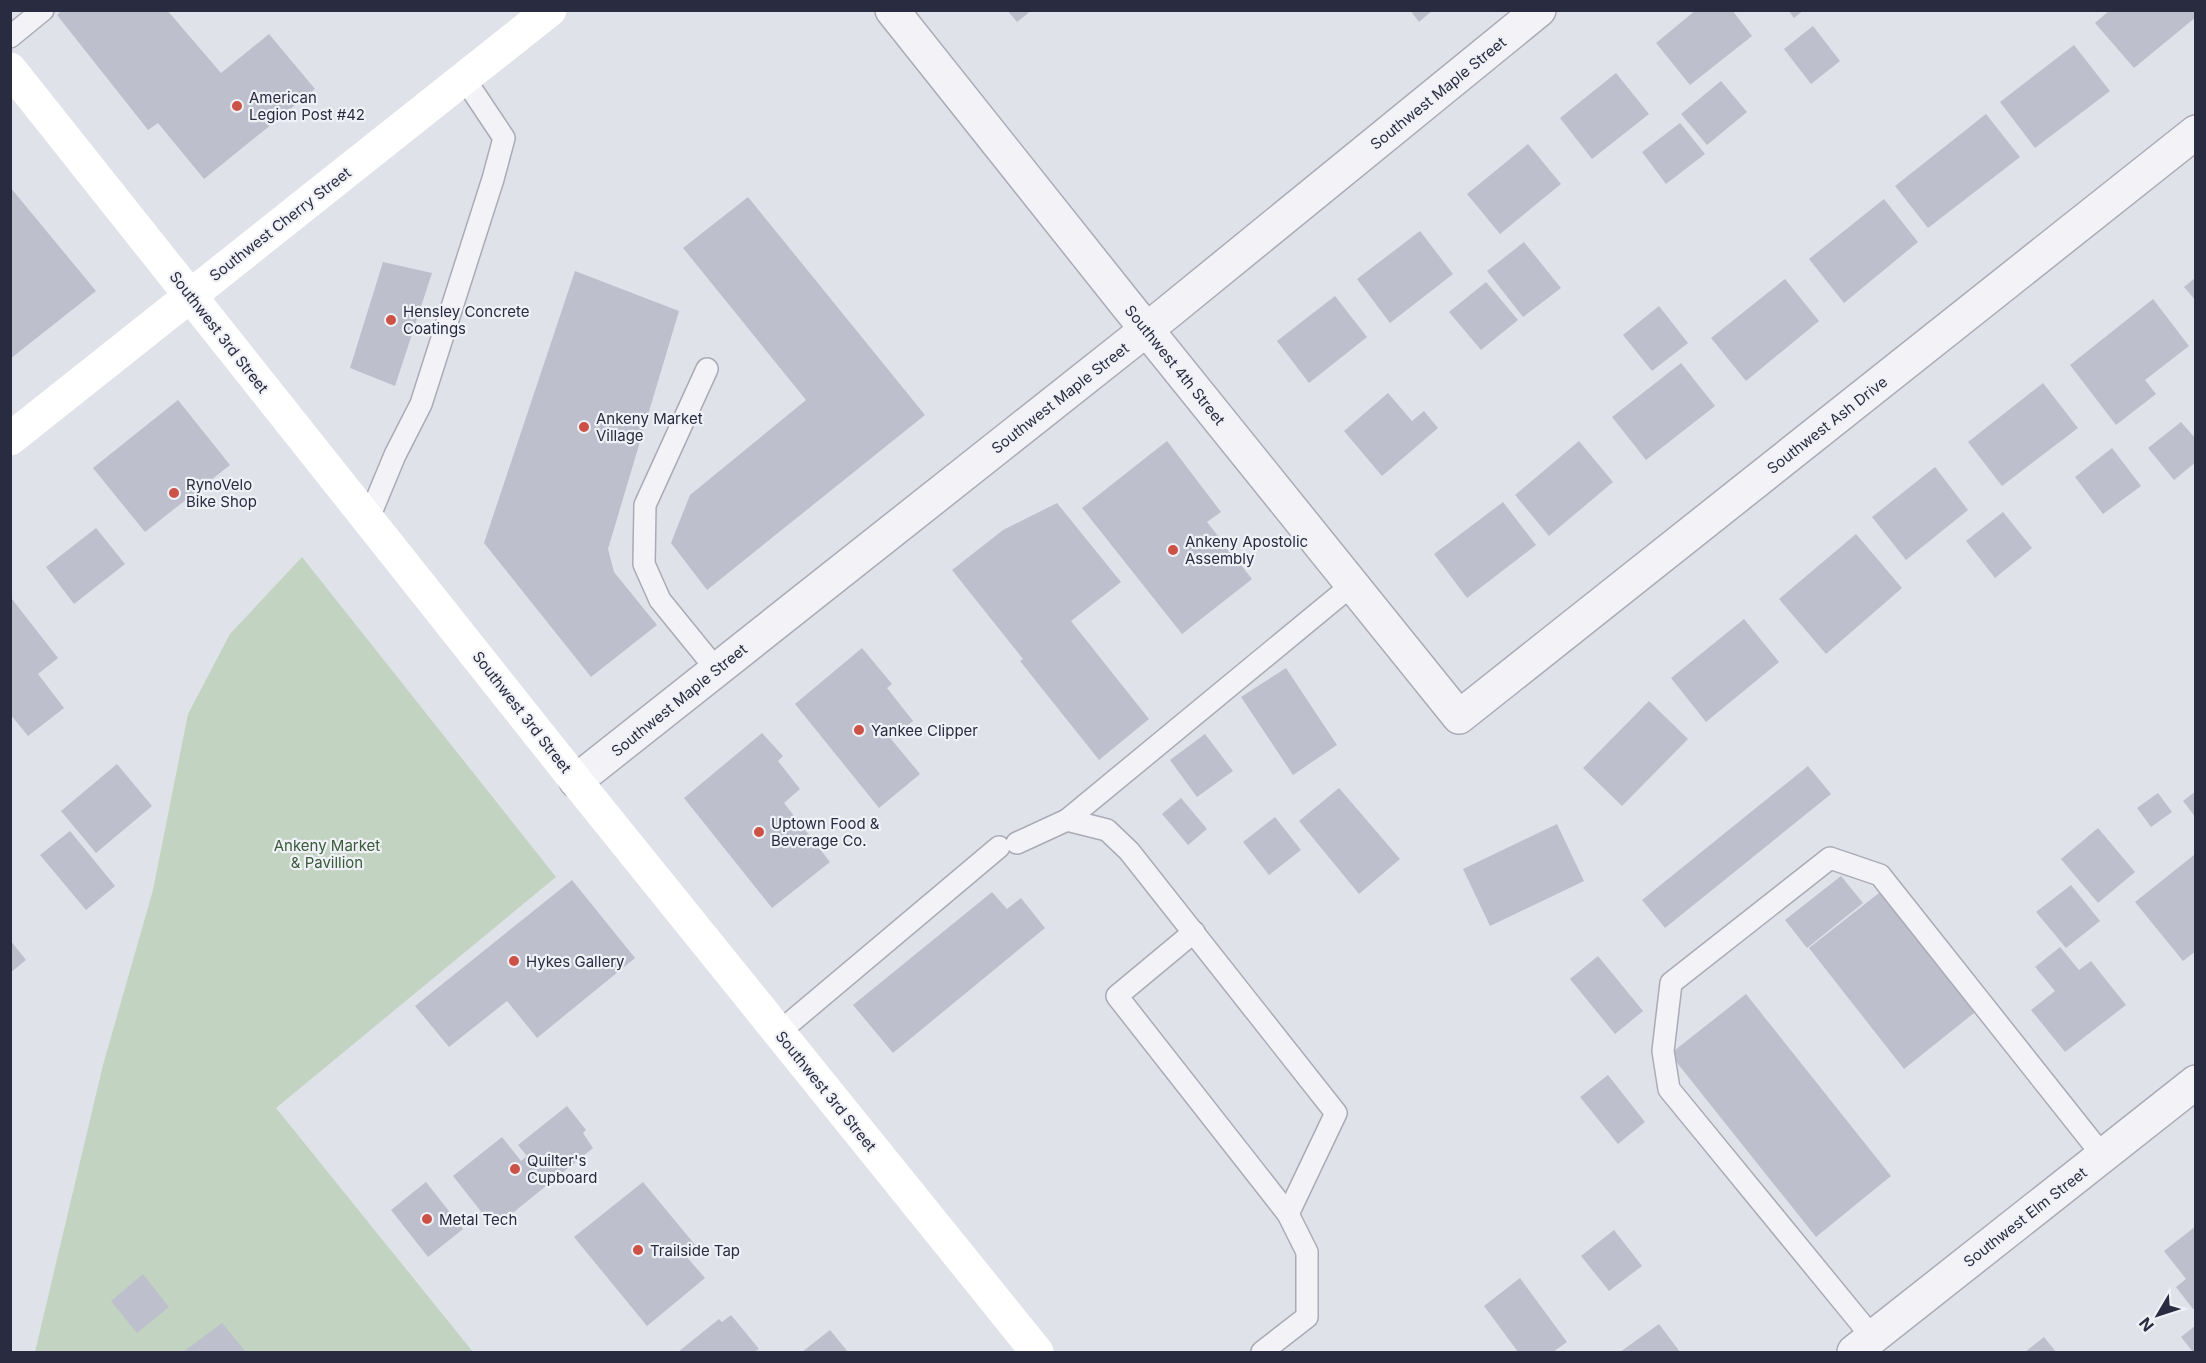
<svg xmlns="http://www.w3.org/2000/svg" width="2206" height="1363" viewBox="0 0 2206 1363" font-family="Inter,sans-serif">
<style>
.green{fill:#c2d3c1}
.building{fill:#bdc0cc}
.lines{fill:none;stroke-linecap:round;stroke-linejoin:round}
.lane-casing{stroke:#a9abb6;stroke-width:24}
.street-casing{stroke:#a9abb6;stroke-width:36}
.lane{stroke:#f3f3f7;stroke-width:21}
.street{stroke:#f3f3f7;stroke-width:33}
.secondary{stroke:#fff;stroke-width:33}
.poi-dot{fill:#cc5147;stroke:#f0f1f6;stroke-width:2}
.labels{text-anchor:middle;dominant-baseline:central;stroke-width:4.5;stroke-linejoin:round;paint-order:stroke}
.street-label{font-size:15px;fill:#292c40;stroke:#f0f1f6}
.poi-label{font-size:15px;fill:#292c40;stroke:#f0f1f6;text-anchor:start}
.park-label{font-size:15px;fill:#375b38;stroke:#f0f1f6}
</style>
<rect width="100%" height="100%" fill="#e0e2e9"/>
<!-- green -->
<path class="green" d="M302,557L556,877L276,1108L473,1352H35L103,1065L153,890L188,714L230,634Z"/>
<!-- building -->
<g class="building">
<path d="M62,10H167L221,73L269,34L315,89L204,179L158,123L148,130L57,15Z"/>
<path d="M1007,10H1032L1017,22Z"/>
<path d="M1410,10H1433L1419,22Z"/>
<path d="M1696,10H1732L1752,36L1690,85L1656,43Z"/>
<path d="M1788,10H1804L1794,18Z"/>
<path d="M2110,10H2196V17L2134,68L2095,23Z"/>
<path d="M1813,26L1840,61L1811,84L1784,49Z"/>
<path d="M2074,45L2110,91L2035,148L2000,102Z"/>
<path d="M1616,73L1649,114L1592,159L1560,118Z"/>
<path d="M1721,81L1747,112L1707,145L1681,114Z"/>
<path d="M1986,114L2020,157L1928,228L1895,186Z"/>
<path d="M1680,123L1705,154L1666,184L1642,152Z"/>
<path d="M1528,144L1561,184L1500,234L1467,194Z"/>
<path d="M10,187L96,291L10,359Z"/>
<path d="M748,197L925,415L707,590L671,543L690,495L806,400L683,248Z"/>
<path d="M1884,199L1918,242L1844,303L1809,259Z"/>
<path d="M1420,231L1453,274L1390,323L1357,279Z"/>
<path d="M1524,242L1561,288L1523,317L1487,271Z"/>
<path d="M383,262L432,273L395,386L350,368Z"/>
<path d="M575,271L679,311L608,549L614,572L657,625L591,677L484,543Z"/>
<path d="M2196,277V301L2184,287Z"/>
<path d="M1785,279L1819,321L1746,381L1711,338Z"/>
<path d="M1486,282L1518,320L1481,350L1449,312Z"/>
<path d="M1335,296L1367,337L1309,383L1277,341Z"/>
<path d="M2153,299L2189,346L2145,380L2156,394L2116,425L2070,365Z"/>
<path d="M1659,306L1688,343L1652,371L1623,335Z"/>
<path d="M1681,363L1715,406L1646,460L1612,417Z"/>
<path d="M2043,383L2078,428L2002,486L1968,442Z"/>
<path d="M1388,393L1412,421L1424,411L1438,428L1382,476L1344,431Z"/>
<path d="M178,400L230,465L145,532L93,468Z"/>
<path d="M2181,422L2196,439V462L2174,480L2148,448Z"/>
<path d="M1167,441L1221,512L1207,522L1252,579L1182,634L1082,508Z"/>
<path d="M1579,441L1613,482L1549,536L1515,495Z"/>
<path d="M2112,448L2141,486L2103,514L2075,477Z"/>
<path d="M1935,467L1968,510L1906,560L1872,517Z"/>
<path d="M1503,502L1536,545L1467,598L1434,554Z"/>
<path d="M1057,503L1121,582L1071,621L1149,719L1099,760L1020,661L1023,659L952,570L1003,530Z"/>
<path d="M2003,512L2032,548L1995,578L1966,541Z"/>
<path d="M96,528L125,564L74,604L46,567Z"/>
<path d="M1856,534L1902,588L1826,654L1779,599Z"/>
<path d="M12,599L58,658L38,674L64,708L28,736L10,714Z"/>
<path d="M1744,619L1779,662L1706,722L1671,678Z"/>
<path d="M862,648L892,684L887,688L913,721L891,739L920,774L879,808L795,704Z"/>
<path d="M1286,668L1337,745L1293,775L1241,697Z"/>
<path d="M1649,701L1688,739L1622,806L1583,768Z"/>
<path d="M762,733L783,756L778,761L800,789L784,803L830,862L772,908L684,798Z"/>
<path d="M1205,734L1233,771L1197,797L1170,760Z"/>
<path d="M117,764L152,806L96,853L61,811Z"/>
<path d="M1808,766L1831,794L1665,928L1642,900Z"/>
<path d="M1339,788L1400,859L1359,894L1299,821Z"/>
<path d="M2196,791V818L2183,801Z"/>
<path d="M2158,793L2172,812L2151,827L2137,808Z"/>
<path d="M1181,798L1207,829L1188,845L1162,814Z"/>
<path d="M1275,817L1301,850L1269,875L1243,842Z"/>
<path d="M1557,824L1584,881L1490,926L1463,869Z"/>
<path d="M2098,828L2135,872L2098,903L2061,859Z"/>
<path d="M70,831L115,886L86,910L40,855Z"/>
<path d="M2194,855L2196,951L2183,961L2135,902Z"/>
<path d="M1841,876L1863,903L1807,948L1785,920Z"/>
<path d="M572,880L635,958L537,1038L507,1001L449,1047L415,1006Z"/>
<path d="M2071,885L2100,921L2066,948L2036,912Z"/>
<path d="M1884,889L1979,1009L1904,1069L1809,948Z"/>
<path d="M992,892L1007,909L1021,898L1045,928L893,1053L853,1005Z"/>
<path d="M10,940L26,960L10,973Z"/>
<path d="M2060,947L2079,970L2091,961L2126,1005L2065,1052L2031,1010L2055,991L2035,967Z"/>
<path d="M1598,956L1643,1011L1615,1034L1570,979Z"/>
<path d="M1746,994L1891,1176L1816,1237L1670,1054Z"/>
<path d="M1608,1075L1645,1122L1618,1144L1580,1097Z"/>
<path d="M567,1106L586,1130L583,1133L593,1148L494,1228L453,1176L502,1137L521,1161L527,1156L518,1145Z"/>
<path d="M426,1182L463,1229L428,1257L391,1210Z"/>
<path d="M643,1182L696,1246L685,1255L705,1278L647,1326L574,1237Z"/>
<path d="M2196,1226V1307L2193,1309L2176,1287L2186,1279L2164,1251Z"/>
<path d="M1614,1230L1642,1266L1609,1291L1581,1256Z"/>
<path d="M143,1274L169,1307L137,1333L111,1301Z"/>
<path d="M1520,1278L1567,1342L1553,1352H1518L1484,1306Z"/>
<path d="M731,1315L759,1349L754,1352H678L719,1319L722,1322Z"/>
<path d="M222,1323L246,1352H183Z"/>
<path d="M1659,1324L1680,1352H1620Z"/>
<path d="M2196,1325V1352H2193L2181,1337Z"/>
<path d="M830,1330L848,1352H802Z"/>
<path d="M2044,1337L2056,1352H2025Z"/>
</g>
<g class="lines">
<!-- lane casing -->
<g class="lane-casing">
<g id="lane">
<path d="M10,37L43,10"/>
<path d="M707,369L645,505L644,564L660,600L716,669"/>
<path d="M368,520L395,455L421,404L493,179L504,138L464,78"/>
<path d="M1067,820L1352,585"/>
<path d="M1017,843L1067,820L1107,830L1129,851L1336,1113L1288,1214L1307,1252V1317L1262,1352"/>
<path d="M1194,932L1117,996L1288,1214"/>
<path d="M778,1033L999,847"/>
<path d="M1873,1338L1669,1089L1663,1051L1671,983L1830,858L1880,875L2103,1156"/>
</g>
</g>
<!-- street casing -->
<g class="street-casing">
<g id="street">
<path d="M892,10L1126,304L1459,717L2196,132"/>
<path d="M576,781L1166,314L1539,10"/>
<path d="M1854,1352L2196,1082"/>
</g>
</g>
<!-- lane -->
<use href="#lane" class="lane"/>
<!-- street -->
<use href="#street" class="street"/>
<!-- secondary -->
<g class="secondary">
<path d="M10,69L576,781L1037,1352"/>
<path d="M10,439L550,10"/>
</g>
</g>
<!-- markers -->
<g class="poi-dot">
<circle cx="237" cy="106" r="6"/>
<circle cx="391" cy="320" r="6"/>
<circle cx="584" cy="427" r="6"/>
<circle cx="174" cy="493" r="6"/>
<circle cx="1173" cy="550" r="6"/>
<circle cx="859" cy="730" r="6"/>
<circle cx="759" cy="832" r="6"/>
<circle cx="514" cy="961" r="6"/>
<circle cx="515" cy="1169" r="6"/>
<circle cx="427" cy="1219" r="6"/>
<circle cx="638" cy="1250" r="6"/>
</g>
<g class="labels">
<!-- street labels -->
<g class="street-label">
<text transform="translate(1438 93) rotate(-39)">Southwest Maple Street</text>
<text transform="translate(280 224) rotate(-38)">Southwest Cherry Street</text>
<text transform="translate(219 332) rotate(52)">Southwest 3rd Street</text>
<text transform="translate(1175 365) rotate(51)">Southwest 4th Street</text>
<text transform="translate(1060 398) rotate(-38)">Southwest Maple Street</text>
<text transform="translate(1827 425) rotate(-38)">Southwest Ash Drive</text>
<text transform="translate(679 700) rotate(-39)">Southwest Maple Street</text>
<text transform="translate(522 712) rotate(52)">Southwest 3rd Street</text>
<text transform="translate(826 1091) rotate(51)">Southwest 3rd Street</text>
<text transform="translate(2025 1217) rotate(-38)">Southwest Elm Street</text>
</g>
<!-- poi labels -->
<g class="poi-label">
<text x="249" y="97">American<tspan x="249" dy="17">Legion Post #42</tspan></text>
<text x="403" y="311">Hensley Concrete<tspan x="403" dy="17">Coatings</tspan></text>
<text x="596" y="418">Ankeny Market<tspan x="596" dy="17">Village</tspan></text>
<text x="186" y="484">RynoVelo<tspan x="186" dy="17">Bike Shop</tspan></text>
<text x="1185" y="541">Ankeny Apostolic<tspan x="1185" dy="17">Assembly</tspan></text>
<text x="871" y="730">Yankee Clipper</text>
<text x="771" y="823">Uptown Food &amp;<tspan x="771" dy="17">Beverage Co.</tspan></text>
<text x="526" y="961">Hykes Gallery</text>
<text x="527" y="1160">Quilter's<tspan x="527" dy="17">Cupboard</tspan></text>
<text x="439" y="1219">Metal Tech</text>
<text x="650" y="1250">Trailside Tap</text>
</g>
<!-- park labels -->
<g class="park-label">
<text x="327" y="845">Ankeny Market<tspan x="327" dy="17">&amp; Pavillion</tspan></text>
</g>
</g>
<!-- border -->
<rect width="2206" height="1363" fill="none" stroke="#292c40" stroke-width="24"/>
<!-- north arrow -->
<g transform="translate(2158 1315) rotate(231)" stroke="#f0f1f6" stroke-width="4.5" paint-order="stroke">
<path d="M0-4.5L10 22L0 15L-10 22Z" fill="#292c40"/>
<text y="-9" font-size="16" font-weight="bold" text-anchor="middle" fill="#292c40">N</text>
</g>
</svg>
